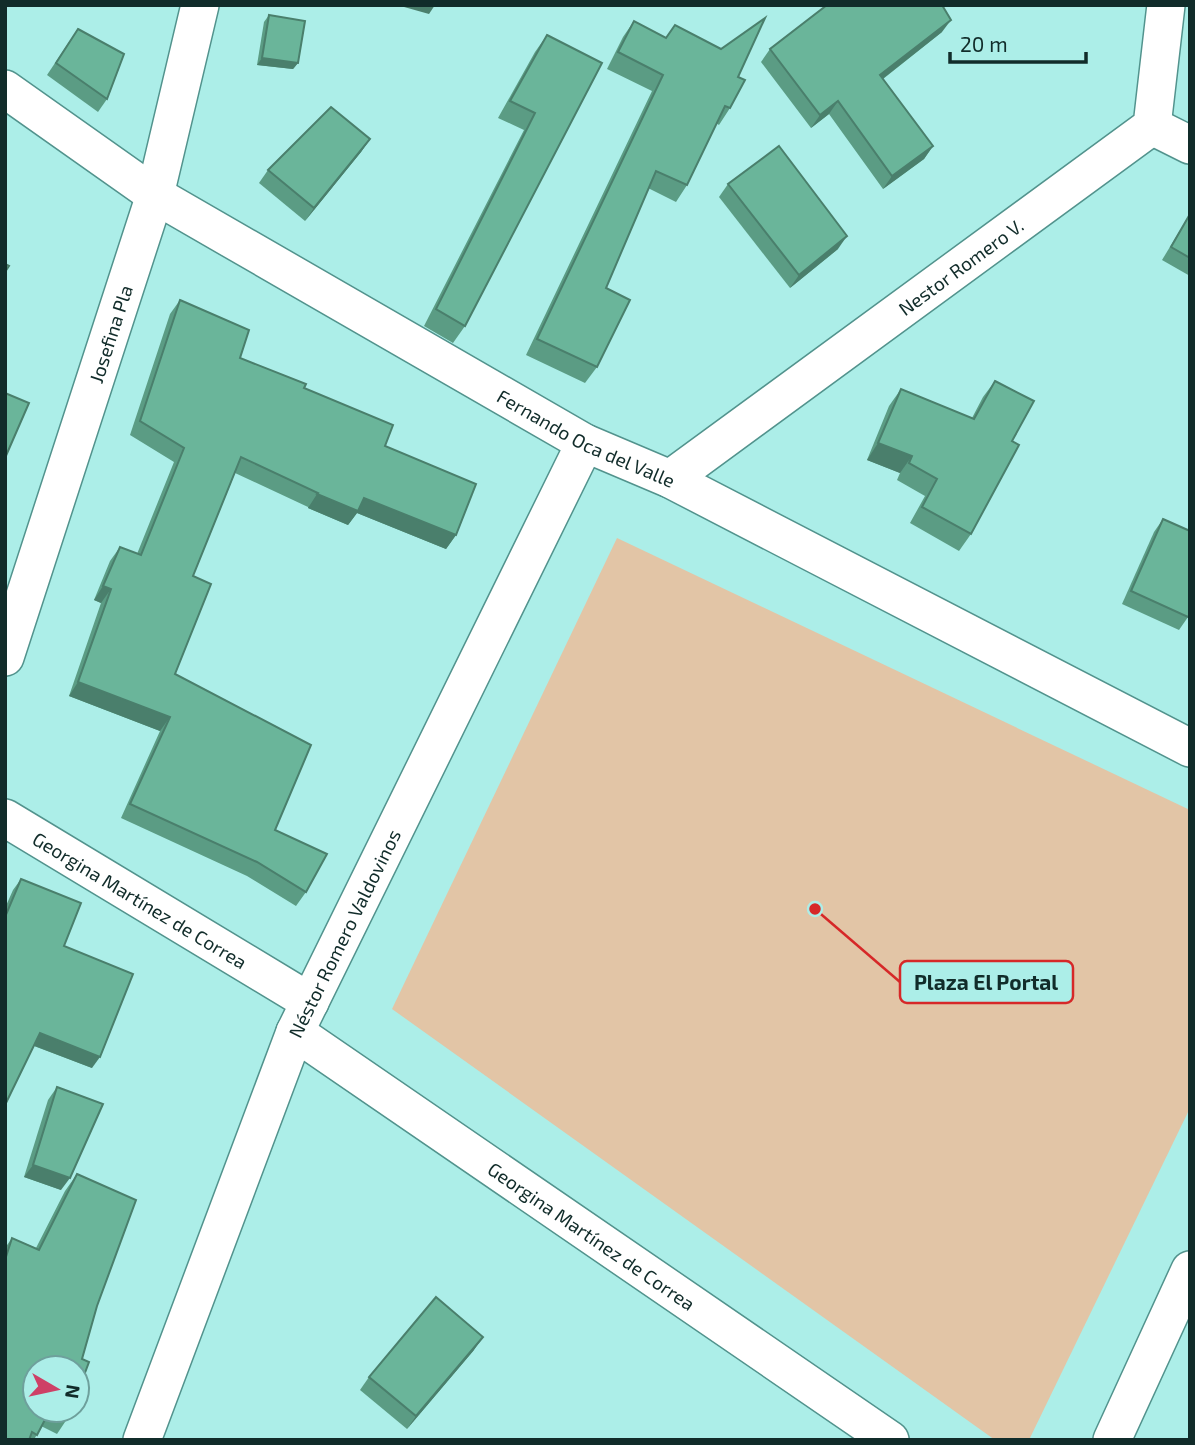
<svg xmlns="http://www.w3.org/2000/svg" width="1195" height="1445" viewBox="0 0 1195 1445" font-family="'Exo 2',sans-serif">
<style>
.green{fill:#e2c5a6}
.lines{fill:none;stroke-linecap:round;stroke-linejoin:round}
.street-casing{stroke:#52938d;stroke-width:40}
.street{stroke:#fff;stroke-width:37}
.wall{fill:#5b9c84}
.shaded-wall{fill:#4a7f6c}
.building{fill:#6ab59a;stroke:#4a7f6c;stroke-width:2}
.labels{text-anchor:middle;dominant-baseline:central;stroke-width:6;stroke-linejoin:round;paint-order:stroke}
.street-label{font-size:19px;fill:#112c2a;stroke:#aceee8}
.leader{fill:none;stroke:#d62828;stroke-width:2.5}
.callout-dot{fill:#d62828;stroke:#aceee8;stroke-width:2.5}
.callout{fill:#aceee8;stroke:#d62828;stroke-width:2.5}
.callout-label{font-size:21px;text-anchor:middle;font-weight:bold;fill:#112c2a}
</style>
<rect width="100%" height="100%" fill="#aceee8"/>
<!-- green -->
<path class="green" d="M617,538L1190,810V1108L1029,1440H995L392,1009Z"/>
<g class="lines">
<!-- street casing -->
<g class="street-casing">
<g id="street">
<path id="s1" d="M5,89L155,195L585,443L670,479L1190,748"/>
<path d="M1152,126L1190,145"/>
<path id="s2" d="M670,479L1152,126L1166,5"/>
<path id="s3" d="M5,657L155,195L200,5"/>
<path id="s4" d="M5,818L310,1002"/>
<path id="s5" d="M295,1032L890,1440"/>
<path id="s6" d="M142,1440L295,1032L585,443"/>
<path d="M1112,1440L1190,1270"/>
</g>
</g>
<!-- street -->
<use href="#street" class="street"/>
</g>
<!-- wall -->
<g class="wall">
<path d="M269,15L298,63L293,69L257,65L264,22Z"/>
<path d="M634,21L738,77L730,108L719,125L716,123L687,185L676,202L648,188L606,288L597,367L585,383L526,355L652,91L607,69L623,37Z"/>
<path d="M942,32L883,79L933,146L924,159L883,189L829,114L811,128L761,62L770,49Z"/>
<path d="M547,35L602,63L465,326L453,343L424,326L524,130L498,118L535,52Z"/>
<path d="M69,42L107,99L98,112L47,75Z"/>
<path d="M370,139L361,152L305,221L259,183L268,170Z"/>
<path d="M728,184L838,249L790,288L719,197Z"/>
<path d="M1190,214V276L1162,260Z"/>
<path d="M180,300L240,358L304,388L385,446L456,535L446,549L357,513L348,525L308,508V507L235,473L193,576L175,674L275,830L306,892L296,906L247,876L121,818L160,731L69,696L101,603L94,600L110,561L120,547L137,554L174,462L130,435L170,314Z"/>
<path d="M995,381L1012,441L971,534L959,551L910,523L925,496L897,480L900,473L867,460L889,406L901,389L972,418L983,397Z"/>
<path d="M1163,519L1188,617L1179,630L1122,604L1154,532Z"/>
<path d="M21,879L64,946L92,1068L34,1046L5,1105V908L13,890Z"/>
<path d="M57,1087L61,1190L24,1177L48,1100Z"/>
<path d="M77,1174L35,1410H71L69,1416L57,1434L41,1426L34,1440H5V1248L12,1238L36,1248L65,1191Z"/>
<path d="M474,1350L407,1429L360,1390L369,1377Z"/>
</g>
<!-- shaded-wall -->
<g class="shaded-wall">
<path d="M397,5H435L429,14Z"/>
<path d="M951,20L942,32L871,88L880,75Z"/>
<path d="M262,58L298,63L293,69L257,65Z"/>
<path d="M838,101L829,114L811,128L820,115Z"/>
<path d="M370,139L361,152L305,221L314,208Z"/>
<path d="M933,146L924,159L883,189L892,176Z"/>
<path d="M847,236L838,249L790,288L799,275Z"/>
<path d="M878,443L912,456L900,473L867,460Z"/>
<path d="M317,494L364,498L456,535L446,549L357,513L348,525L308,508Z"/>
<path d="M103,586L111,589L101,603L94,600Z"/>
<path d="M78,682L170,717L160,731L69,696Z"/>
<path d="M40,1033L100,1057L92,1068L32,1045Z"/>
<path d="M33,1165L70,1178L61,1190L24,1177Z"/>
<path d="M483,1337L474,1350L407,1429L416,1416Z"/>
</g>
<!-- building -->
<g class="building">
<path d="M827,5H942L951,20L880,75L933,146L892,176L838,101L820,115L770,49Z"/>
<path d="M269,15L305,21L298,63L262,58Z"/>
<path d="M765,18L738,77L745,80L730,108L725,106L687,185L656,171L606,288L630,300L597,367L537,339L663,75L618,52L634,21L666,38L675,25L721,49Z"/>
<path d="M78,29L124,54L107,99L56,63Z"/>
<path d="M547,35L602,63L465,326L436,309L535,113L510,101Z"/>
<path d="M331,107L370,139L314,208L268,170Z"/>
<path d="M779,146L847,236L799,275L728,184Z"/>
<path d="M1190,214V258L1171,247Z"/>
<path d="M5,264L9,266L5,272Z"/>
<path d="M180,300L249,330L240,358L306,384L304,388L393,425L385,446L476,484L456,535L364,498L358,511L317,494L318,493L241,457L193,576L211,584L175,674L311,745L275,830L327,854L306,892L257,862L130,804L170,717L78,682L111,589L103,586L120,547L141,555L184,448L140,421Z"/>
<path d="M995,381L1034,401L1012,441L1019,445L971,534L922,507L937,479L909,463L912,456L878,443L901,389L974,419Z"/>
<path d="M5,393L29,403L5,458Z"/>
<path d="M1163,519L1190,531V614L1188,617L1131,591Z"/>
<path d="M21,879L81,903L64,946L133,974L100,1057L40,1033L5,1105V917Z"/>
<path d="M57,1087L103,1104L70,1178L33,1165Z"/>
<path d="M77,1174L136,1200L97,1306L82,1359L89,1362L77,1394V1368H35V1410H50L37,1435L32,1432L29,1440H5V1260L12,1238L39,1250Z"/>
<path d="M436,1297L483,1337L416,1416L369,1377Z"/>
<path d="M56,1410H71L69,1416Z"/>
</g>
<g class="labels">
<!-- street labels -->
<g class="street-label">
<text stroke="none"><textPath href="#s2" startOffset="360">Nestor Romero V.</textPath></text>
<text stroke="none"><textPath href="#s3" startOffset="340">Josefina Pla</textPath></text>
<text stroke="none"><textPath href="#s1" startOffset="679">Fernando Oca del Valle</textPath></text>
<text stroke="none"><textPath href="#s4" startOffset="158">Georgina Martínez de Correa</textPath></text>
<text stroke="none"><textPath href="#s6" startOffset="546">Néstor Romero Valdovinos</textPath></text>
<text stroke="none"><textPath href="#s5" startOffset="360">Georgina Martínez de Correa</textPath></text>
</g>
</g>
<!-- callouts -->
<path class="leader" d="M815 909L900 982"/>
<circle class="callout-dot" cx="815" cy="909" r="7"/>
<rect class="callout" x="900" y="961" width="173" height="42" rx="7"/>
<g class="callout-label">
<text x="986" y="990">Plaza El Portal</text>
</g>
<!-- border -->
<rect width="1195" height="1445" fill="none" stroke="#112c2a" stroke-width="14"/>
<!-- north arrow -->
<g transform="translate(56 1389) rotate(99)"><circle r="33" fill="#aceee8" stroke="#6ea09c" stroke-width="2"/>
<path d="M0-5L12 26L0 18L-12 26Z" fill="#ce4066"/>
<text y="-10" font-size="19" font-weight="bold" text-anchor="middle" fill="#112c2a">N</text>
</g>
<!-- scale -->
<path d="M950 52v10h136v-10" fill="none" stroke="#112c2a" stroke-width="3.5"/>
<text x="960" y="52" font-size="21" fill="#112c2a" stroke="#aceee8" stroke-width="5" paint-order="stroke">20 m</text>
</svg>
